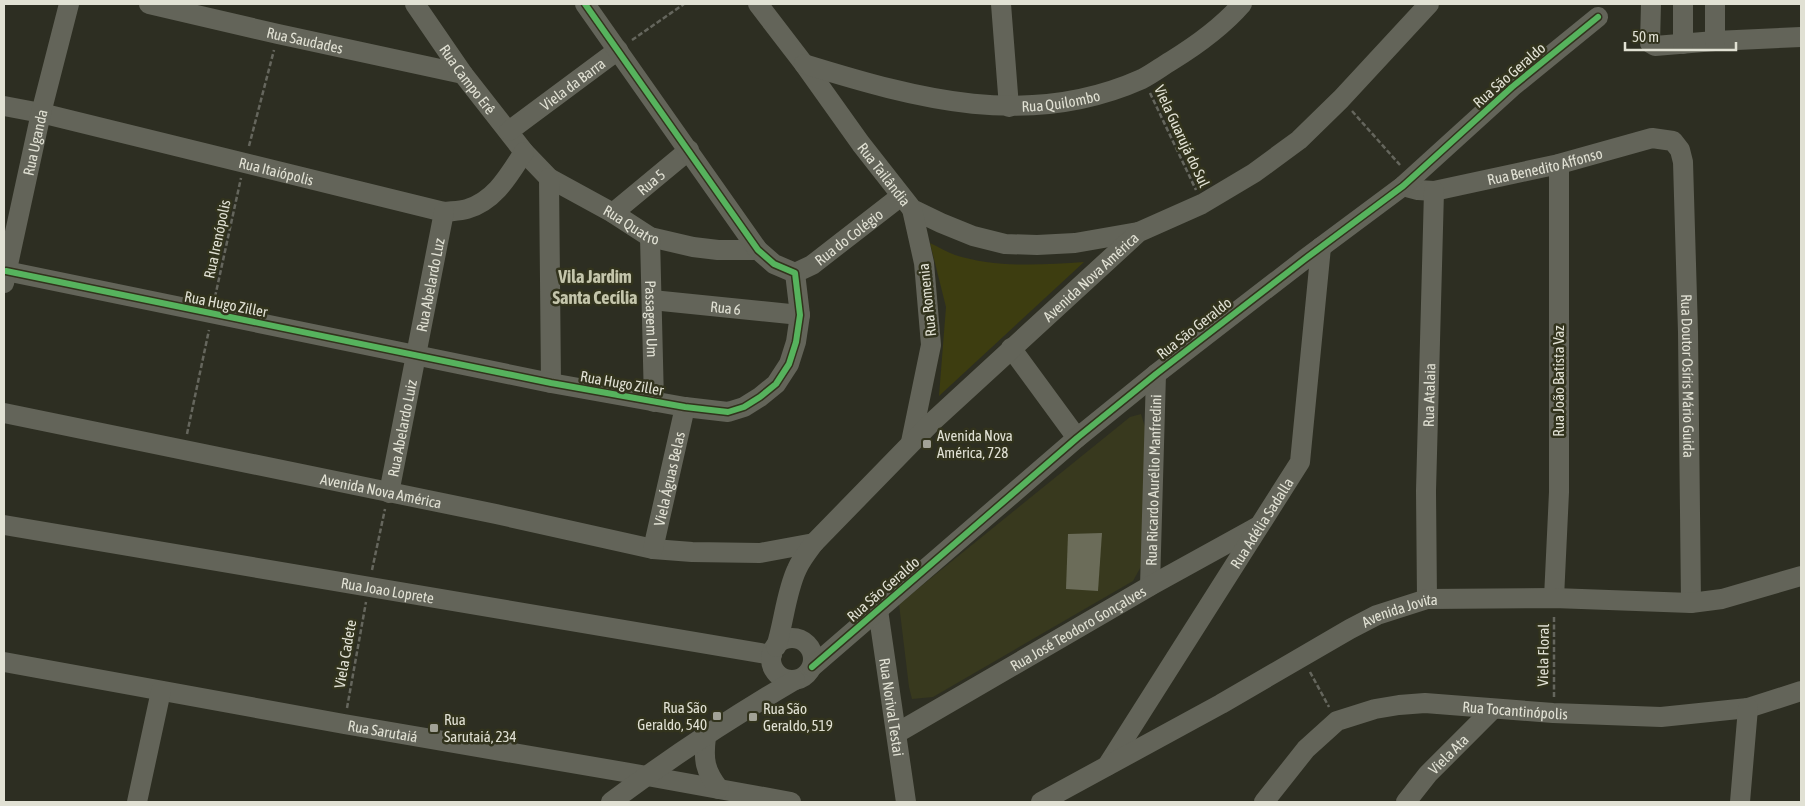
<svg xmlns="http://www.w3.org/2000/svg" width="1805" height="806" viewBox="0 0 1805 806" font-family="'Asap Condensed',sans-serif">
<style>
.built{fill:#38391e}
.green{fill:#3d3d10}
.building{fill:#6b6c59}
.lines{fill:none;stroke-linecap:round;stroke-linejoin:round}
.path{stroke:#65665d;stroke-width:2.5;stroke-dasharray:5 2.5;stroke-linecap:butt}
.minor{stroke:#636459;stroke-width:20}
.cycleway-casing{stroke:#32331d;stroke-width:9}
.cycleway{stroke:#56b35d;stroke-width:6}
.poi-dot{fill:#a2a296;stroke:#32331d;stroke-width:2}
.labels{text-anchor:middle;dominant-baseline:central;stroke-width:5;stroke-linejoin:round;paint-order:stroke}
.street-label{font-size:15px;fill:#e1e1d4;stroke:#32331d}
.poi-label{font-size:15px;fill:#e1e1d4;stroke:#32331d;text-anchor:start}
.quarter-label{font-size:18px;font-weight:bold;fill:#c4c5ab;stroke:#32331d}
</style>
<rect width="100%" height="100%" fill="#2d2e22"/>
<!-- built -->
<path class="built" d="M1141,414L1145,427L1144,561L1133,581L933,697L912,699L909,687L899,604L1130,417Z"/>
<!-- green -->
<path class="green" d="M930,243C939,247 947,252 955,255C996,268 1042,265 1084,262L939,396L946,307Z"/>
<!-- building -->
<path class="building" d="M1102,533L1098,591L1066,589L1068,534Z"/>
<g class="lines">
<!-- path -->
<g class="path">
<path d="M632,40L684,4"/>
<path d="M1150,93L1196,190"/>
<path d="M1352,111L1400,165"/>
<path d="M249,146L274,50"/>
<path d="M215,297L241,178"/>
<path d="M187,434L209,330"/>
<path d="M372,570L385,509"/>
<path d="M1310,672L1329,707"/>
<path d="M1554,697V615"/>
<path d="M347,708L366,602"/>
</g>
<!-- minor -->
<g class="minor">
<path id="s1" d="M149,4L278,34L463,74"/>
<path id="s2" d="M415,4L463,74L524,152L549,178L613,213L650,237L693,247L718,250H758"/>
<path id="s3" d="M758,4L804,64L861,144L912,209L941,223L973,236L1005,244L1037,245L1075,243L1138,232"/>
<path d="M1001,4L1009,107"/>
<path d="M1651,4L1650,43L1655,46L1715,41L1801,37"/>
<path d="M1683,4V44"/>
<path d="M1715,4V41"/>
<path id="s4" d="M804,64C918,99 1028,130 1142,79C1152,74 1161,67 1171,61C1197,45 1222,27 1242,4"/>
<path id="s5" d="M4,106L41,113L444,212C451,211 460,211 467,209C495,201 509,175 524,152"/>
<path id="s6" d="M509,131L618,50"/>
<path d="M549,178L551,383"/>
<path id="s7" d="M1403,186L1418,190L1434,191L1559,164L1652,138L1673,141L1680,150L1683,162L1688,332L1691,603"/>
<path id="s8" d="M613,213L689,150"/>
<path id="s9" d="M650,237L654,402"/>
<path d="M6,271L551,383L685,407L728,412L744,407L760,397L776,384L789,364L796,342L800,315L795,273L774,264L758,250L585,4"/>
<path id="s10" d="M795,273L812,265L901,196"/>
<path id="s11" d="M4,283L41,113L69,4"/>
<path id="s12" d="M652,300L800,315"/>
<path d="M1011,348L1077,438"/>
<path id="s13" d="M4,413L496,514L653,549L692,552L760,553L814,543"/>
<path d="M911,442L931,345L924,263L912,209"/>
<path id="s14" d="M389,493L444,212"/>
<path id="s15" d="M4,525L772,655"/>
<path id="s16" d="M653,549L685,407"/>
<path id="s17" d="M1150,586L1156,374"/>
<path d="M1554,598L1559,492V164"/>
<path id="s18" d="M1427,599L1426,491L1434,191"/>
<path id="s19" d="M878,610L906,802"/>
<circle cx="792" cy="659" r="21"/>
<path id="s20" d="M776,647C784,622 786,592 797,569C801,560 808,551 814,543L931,423L1139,232L1202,204L1254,173L1299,140L1341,99L1429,4"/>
<path id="s21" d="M4,662L344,724L647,776L791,802"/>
<path d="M812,667L1077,438L1156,374L1305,259L1403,186L1512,87L1598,17"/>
<path id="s22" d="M897,733L1150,586L1257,527"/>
<path d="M706,737C703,760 705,771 719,789"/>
<path id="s23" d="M1107,766L1300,462L1321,247"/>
<path d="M137,802L161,691"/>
<path d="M611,802C670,758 732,717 795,680"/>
<path id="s24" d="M1041,802L1221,704L1350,629L1377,615L1427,599L1554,598L1691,603L1722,599L1801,576"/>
<path id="s25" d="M1264,802L1306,749L1337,721L1375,709L1399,705L1425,703L1553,713L1661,717L1748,708L1801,691"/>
<path id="s26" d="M1406,802L1428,774L1493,709"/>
<path d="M1740,802L1748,708"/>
</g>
<!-- cycleway casing -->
<g class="cycleway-casing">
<g id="cycleway">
<path d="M6,271L551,383L685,407L728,412L744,407L760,397L776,384L789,364L796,342L800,315L795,273L774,264L758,250L585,4"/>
<path d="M812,667L1077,438L1156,374L1305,259L1403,186L1512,87L1598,17"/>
</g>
</g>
<!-- cycleway -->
<use href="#cycleway" class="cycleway"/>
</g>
<!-- markers -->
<g class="poi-dot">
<rect x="922" y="439" width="10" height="10" rx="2.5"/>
<rect x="712" y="711" width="10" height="10" rx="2.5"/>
<rect x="748" y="712" width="10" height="10" rx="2.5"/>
<rect x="429" y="723" width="10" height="10" rx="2.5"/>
</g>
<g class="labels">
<!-- street labels -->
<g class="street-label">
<text stroke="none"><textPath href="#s1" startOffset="160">Rua Saudades</textPath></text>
<text transform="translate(1509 75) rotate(-41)">Rua São Geraldo</text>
<text stroke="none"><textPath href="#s2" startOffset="92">Rua Campo Erê</textPath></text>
<text stroke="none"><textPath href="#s6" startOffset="79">Viela da Barra</textPath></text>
<text stroke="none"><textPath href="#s4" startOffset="262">Rua Quilombo</textPath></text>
<text transform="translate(1182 136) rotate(65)">Viela Guarujá do Sul</text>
<text stroke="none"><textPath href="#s11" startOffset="144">Rua Uganda</textPath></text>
<text stroke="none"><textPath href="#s7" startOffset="145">Rua Benedito Affonso</textPath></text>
<text stroke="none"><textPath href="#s5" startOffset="280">Rua Itaiópolis</textPath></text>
<text stroke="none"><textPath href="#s3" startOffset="212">Rua Tailândia</textPath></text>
<text stroke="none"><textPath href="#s8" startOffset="49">Rua 5</textPath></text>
<text stroke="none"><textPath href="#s2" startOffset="315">Rua Quatro</textPath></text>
<text stroke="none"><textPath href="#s10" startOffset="65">Rua do Colégio</textPath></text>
<text transform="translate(217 239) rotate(-78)">Rua Irenópolis</text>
<text stroke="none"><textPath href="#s20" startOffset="496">Avenida Nova América</textPath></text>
<text stroke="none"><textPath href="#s14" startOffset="212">Rua Abelardo Luz</textPath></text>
<text transform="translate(927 300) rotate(-96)">Rua Romenia</text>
<text transform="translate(226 304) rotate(11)">Rua Hugo Ziller</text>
<text stroke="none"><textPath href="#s12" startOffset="74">Rua 6</textPath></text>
<text stroke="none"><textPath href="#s9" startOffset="82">Passagem Um</textPath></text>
<text transform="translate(1194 328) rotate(-38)">Rua São Geraldo</text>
<text stroke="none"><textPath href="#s7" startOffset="515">Rua Doutor Osíris Mário Guida</textPath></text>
<text transform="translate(1558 381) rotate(-90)">Rua João Batista Vaz</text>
<text transform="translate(622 383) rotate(10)">Rua Hugo Ziller</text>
<text stroke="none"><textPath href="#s18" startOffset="204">Rua Atalaia</textPath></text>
<text stroke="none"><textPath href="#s14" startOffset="66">Rua Abelardo Luiz</textPath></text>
<text stroke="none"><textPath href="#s16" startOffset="72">Viela Águas Belas</textPath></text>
<text stroke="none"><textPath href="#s17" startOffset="106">Rua Ricardo Aurélio Manfredini</textPath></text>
<text stroke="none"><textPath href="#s13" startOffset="385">Avenida Nova América</textPath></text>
<text stroke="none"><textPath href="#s23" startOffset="288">Rua Adélia Sadalla</textPath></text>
<text transform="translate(883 589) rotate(-41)">Rua São Geraldo</text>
<text stroke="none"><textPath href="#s15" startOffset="389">Rua Joao Loprete</textPath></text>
<text stroke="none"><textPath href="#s24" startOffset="408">Avenida Jovita</textPath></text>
<text stroke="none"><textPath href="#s22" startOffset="209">Rua José Teodoro Gonçalves</textPath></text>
<text transform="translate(345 654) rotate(-80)">Viela Cadete</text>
<text transform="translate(1543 655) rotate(-89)">Viela Floral</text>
<text stroke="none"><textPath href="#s19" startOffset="98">Rua Norival Testai</textPath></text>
<text stroke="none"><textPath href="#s25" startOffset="290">Rua Tocantinópolis</textPath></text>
<text stroke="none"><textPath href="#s21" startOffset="385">Rua Sarutaiá</textPath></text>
<text stroke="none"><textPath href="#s26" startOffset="64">Viela Ata</textPath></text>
</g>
<!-- poi labels -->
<g class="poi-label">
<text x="937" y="435">Avenida Nova<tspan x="937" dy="17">América, 728</tspan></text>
<text x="707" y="707" text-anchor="end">Rua São<tspan x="707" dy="17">Geraldo, 540</tspan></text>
<text x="763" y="708">Rua São<tspan x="763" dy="17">Geraldo, 519</tspan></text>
<text x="444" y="719">Rua<tspan x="444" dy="17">Sarutaiá, 234</tspan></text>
</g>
<!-- quarter labels -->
<g class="quarter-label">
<text x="595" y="276">Vila Jardim<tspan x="595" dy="21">Santa Cecília</tspan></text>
</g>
</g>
<!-- border -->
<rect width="1805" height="806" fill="none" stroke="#e1e1d4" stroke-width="10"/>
<!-- scale -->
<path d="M1625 42v8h111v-8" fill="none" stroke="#e1e1d4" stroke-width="2.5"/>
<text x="1632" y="42" font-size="15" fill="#e1e1d4" stroke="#32331d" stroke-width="4" paint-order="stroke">50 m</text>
</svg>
